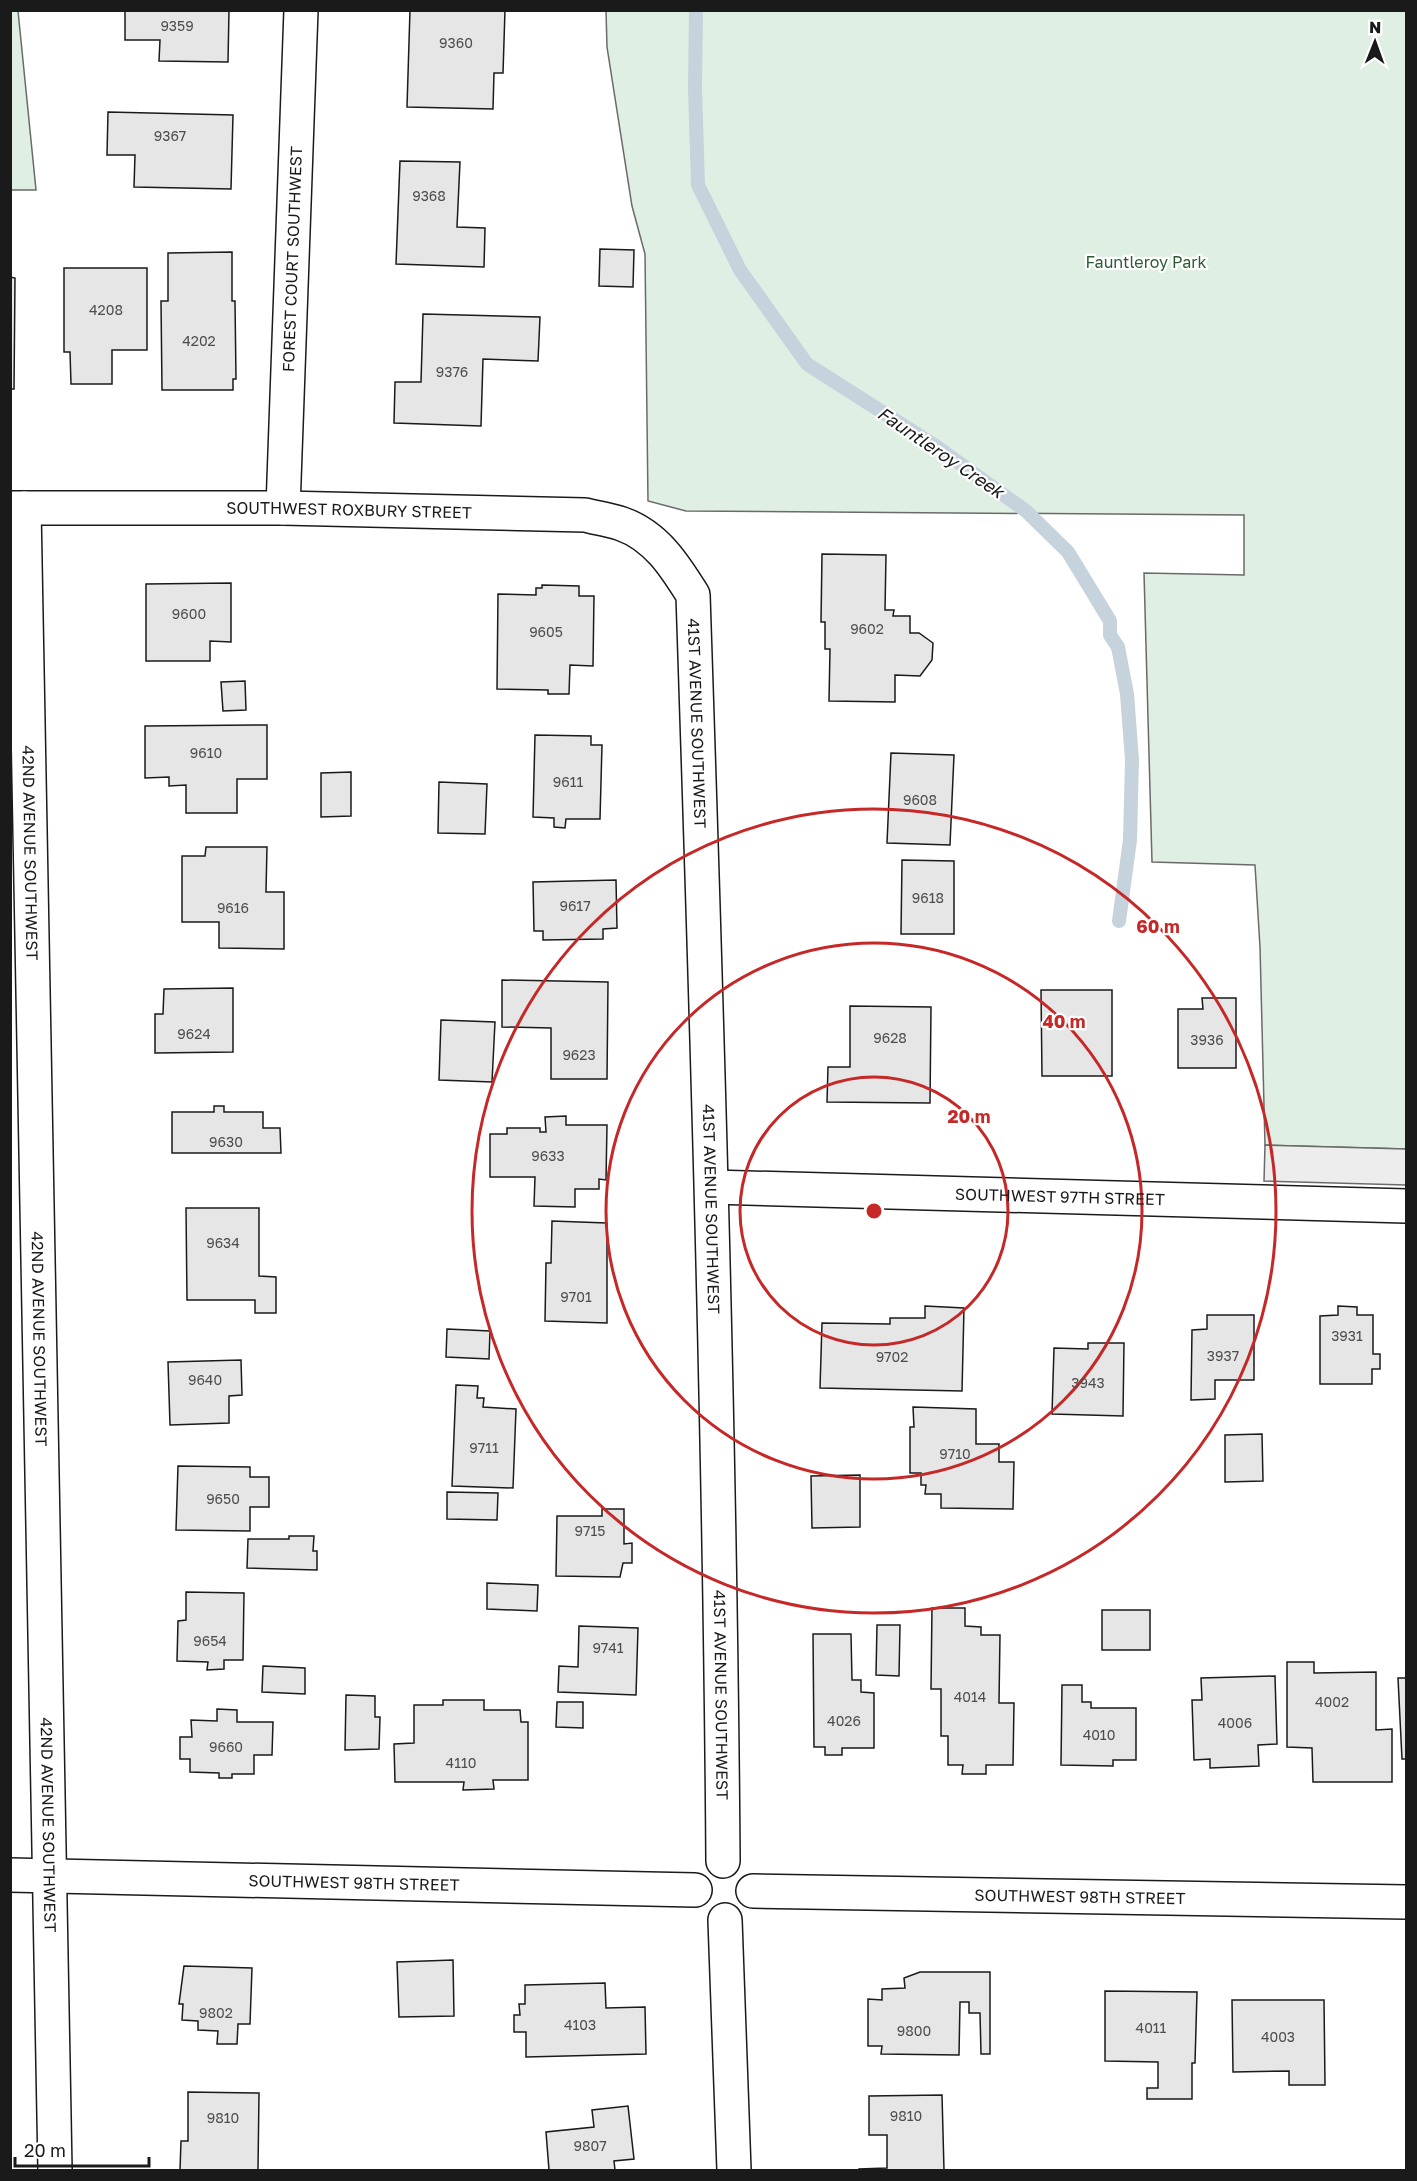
<svg xmlns="http://www.w3.org/2000/svg" width="1417" height="2181" viewBox="0 0 1417 2181" font-family="'Golos Text',sans-serif">
<style>
.green{fill:#e0efe3;stroke:#6a6a6a;stroke-width:1.5}
.parking{fill:#ededed;stroke:#6a6a6a;stroke-width:1.5}
.lines{fill:none;stroke-linecap:round;stroke-linejoin:round}
.stream{stroke:#c6d2dc;stroke-width:14}
.building{fill:#e6e6e6;stroke:#1a1a1a;stroke-width:1.5}
.minor-casing{stroke:#1a1a1a;stroke-width:36}
.minor{stroke:#fff;stroke-width:33}
.ring{fill:none;stroke:#c62828;stroke-width:3}
.labels{text-anchor:middle;dominant-baseline:central;stroke-width:4.5;stroke-linejoin:round;paint-order:stroke}
.number-label{font-size:14px;fill:#4d4d4d}
.street-label{font-size:16px;fill:#1a1a1a;stroke:#fff}
.park-label{font-size:16px;fill:#2b5a34;stroke:#fff}
.water-label{font-size:18px;font-style:italic;fill:#1a1a1a;stroke:#fff}
.centre{fill:#c62828;stroke:#fff;stroke-width:3}
.ring-label{font-size:18px;text-anchor:middle;font-weight:bold;fill:#c62828;stroke:#fff;stroke-width:4.5;stroke-linejoin:round;paint-order:stroke}
</style>
<rect width="100%" height="100%" fill="#fff"/>
<!-- green -->
<g class="green">
<path d="M18,11L36,190H11L10,11Z"/>
<path d="M606,11H1406V1149L1265,1145L1260,947L1255,865L1152,862L1144,573L1244,575V515L686,511L648,501L645,254L632,206L607,47Z"/>
</g>
<!-- parking -->
<path class="parking" d="M1265,1145L1406,1149V1185L1264,1181Z"/>
<g class="lines">
<!-- stream -->
<path class="stream" d="M696,10L695,88L698,185L740,270L807,364L937,447L1026,511L1068,552L1110,621V635L1118,647L1127,694L1132,760L1130,840L1119,921"/>
</g>
<!-- building -->
<g class="building">
<path d="M125,10H229L228,62L159,61L160,40H125Z"/>
<path d="M410,10H505L503,73H494L493,109L407,107Z"/>
<path d="M108,112L233,115L231,189L134,187L135,155H107Z"/>
<path d="M400,161L460,162L457,227L485,228L484,267L396,264Z"/>
<path d="M600,249L634,250L633,287L599,286Z"/>
<path d="M232,252V301H235L236,379H233V390H162L161,301H168V253Z"/>
<path d="M64,268H147V350H112V384H71L70,352H64Z"/>
<path d="M10,277L15,278L14,389H10Z"/>
<path d="M423,314L540,317L538,361L483,359L481,426L394,423L395,382H421Z"/>
<path d="M822,554L886,555L885,610H894L893,616H910V633H919L933,643L932,660L920,676L895,675V702L829,701L830,649H825V622H821Z"/>
<path d="M231,583V642L210,641V661H146V584Z"/>
<path d="M542,585L579,586V596H594L593,666L570,665L569,694H548V690L497,689L498,594L536,595V588H542Z"/>
<path d="M245,681L246,710L223,711L221,682Z"/>
<path d="M267,725V779H237V813H186V785L169,786V777L145,778V726Z"/>
<path d="M535,735L591,736V745H602L600,819H566L565,828L554,827V818L533,817Z"/>
<path d="M891,753L954,755L950,845L887,843Z"/>
<path d="M351,772V816L321,817V773Z"/>
<path d="M439,782L487,784L485,834L438,833Z"/>
<path d="M206,847H267L266,892H284V949L219,948V922H182V856H205Z"/>
<path d="M902,860L954,861V934H901Z"/>
<path d="M616,880L617,928L603,929V939L543,940V931H534L533,882Z"/>
<path d="M502,980L608,982L607,1079H551V1028L502,1027Z"/>
<path d="M233,988V1052L155,1053V1014H163L164,989Z"/>
<path d="M1041,990H1112V1076H1042Z"/>
<path d="M1202,998H1236V1068H1178V1009H1203Z"/>
<path d="M850,1006L931,1007L930,1103L827,1102L828,1067H850Z"/>
<path d="M441,1020L495,1022L492,1082L439,1080Z"/>
<path d="M214,1106H224V1112H263V1128H280L281,1153H172V1112H214Z"/>
<path d="M566,1116V1125H607L606,1180L599,1179V1189H575V1207L534,1206L535,1177H490V1134H507V1128H540V1132H546L545,1117Z"/>
<path d="M186,1208H259V1276L276,1277V1313H255V1300H187Z"/>
<path d="M552,1221L607,1223V1323L545,1321L546,1263H551Z"/>
<path d="M925,1306L964,1308L962,1391L820,1388L822,1323L890,1324V1318H925Z"/>
<path d="M1338,1306L1357,1307V1315H1373V1354H1380V1369H1372V1384H1320V1316L1338,1315Z"/>
<path d="M1207,1315H1254V1380H1215V1399L1191,1400L1192,1330L1207,1329Z"/>
<path d="M447,1329L490,1331L489,1359L446,1357Z"/>
<path d="M1088,1343H1124L1123,1416L1052,1414L1054,1348L1088,1349Z"/>
<path d="M241,1360L242,1395L229,1396V1423L170,1425L168,1362Z"/>
<path d="M456,1385L478,1386L477,1398H484L483,1407L516,1409L513,1488L452,1486Z"/>
<path d="M913,1407L976,1409V1444H999V1462H1014L1013,1509L941,1508V1494H925L926,1485H921V1473H910V1427H914Z"/>
<path d="M1262,1434L1263,1481L1225,1482V1435Z"/>
<path d="M178,1466L250,1467V1477H269V1507H250V1531L176,1530Z"/>
<path d="M860,1475V1527L812,1528L811,1476Z"/>
<path d="M447,1492L498,1493L497,1520L447,1519Z"/>
<path d="M602,1509H624V1544L632,1543V1563H623L620,1577L556,1576L557,1516H602Z"/>
<path d="M289,1536H314L313,1551H317V1570L247,1568L248,1539H289Z"/>
<path d="M487,1583L538,1585L537,1611L487,1609Z"/>
<path d="M186,1592L244,1593L243,1660H224V1669L207,1670L208,1662L177,1661L178,1621L186,1620Z"/>
<path d="M932,1608H965V1626L981,1627V1635H1000L999,1703H1014L1013,1765H986V1774H962L963,1765H948V1736H941V1689H931Z"/>
<rect x="1102" y="1610" width="48" height="40"/>
<path d="M877,1625H900L899,1676L876,1675Z"/>
<path d="M579,1626L638,1628L636,1695L558,1692L559,1666L578,1667Z"/>
<path d="M813,1634H851L852,1680H861V1692L874,1693V1748H842V1755H825V1747H814Z"/>
<path d="M1287,1662H1314V1673L1376,1672V1730L1392,1729V1782H1313L1312,1748L1287,1747Z"/>
<path d="M263,1666L305,1668V1694L262,1692Z"/>
<path d="M1275,1676L1277,1744L1258,1745L1259,1766L1210,1768V1759L1194,1760L1192,1700H1202L1201,1678Z"/>
<path d="M1398,1678H1406V1773V1759H1402Z"/>
<path d="M1062,1685H1082V1702H1091V1708H1136V1760H1113V1766L1061,1765Z"/>
<path d="M346,1695L375,1696V1717H380L379,1749L345,1750Z"/>
<path d="M443,1700H484V1710H520L521,1722H528V1780H493L494,1789L463,1790L464,1782H395L394,1744L414,1743V1705H443Z"/>
<path d="M557,1702H583V1728L556,1727Z"/>
<path d="M217,1709L237,1710V1722H273L272,1755H254V1774H232V1778H219V1773L190,1772V1759H180V1737H192L191,1720L217,1721Z"/>
<path d="M453,1960L454,2016L399,2017L397,1962Z"/>
<path d="M184,1966L252,1968L250,2024H238L237,2044H217L218,2031L198,2030V2021L182,2020L183,2004H179Z"/>
<path d="M920,1972H990V2054H981L980,2013H969V2002H960L959,2055L881,2054L882,2046H868V1999L882,2000V1989L905,1988L904,1978Z"/>
<path d="M605,1983L606,2008L645,2007L646,2054L526,2057V2032H514V2015H520L519,2004H525V1985Z"/>
<path d="M1105,1991L1197,1992L1195,2063H1192V2099H1147V2088H1158V2062L1105,2061Z"/>
<path d="M1232,2000H1324L1325,2085H1289V2071L1233,2072Z"/>
<path d="M188,2092L259,2093L258,2170H180L181,2141H188Z"/>
<path d="M942,2095L944,2170H859V2169L887,2168V2135H869V2096Z"/>
<path d="M628,2106L634,2159L614,2161L615,2170H549L546,2132L594,2127L592,2110Z"/>
</g>
<g class="lines">
<!-- minor casing -->
<g class="minor-casing">
<g id="minor">
<path id="s1" d="M10,508H283L585,515C597,518 610,520 622,524C656,536 675,566 693,595C707,1017 720,1439 723,1861"/>
<path id="s2" d="M24,508L55,2170"/>
<path id="s3" d="M283,508L301,10"/>
<path id="s4" d="M712,1187L1406,1206"/>
<path id="s5" d="M10,1875L695,1890"/>
<path id="s6" d="M753,1891L1406,1902"/>
<path d="M725,1920L734,2170"/>
</g>
</g>
<!-- minor -->
<use href="#minor" class="minor"/>
</g>
<!-- distance rings -->
<g class="ring">
<circle cx="874" cy="1211" r="134"/>
<circle cx="874" cy="1211" r="268"/>
<circle cx="874" cy="1211" r="402"/>
</g>
<g class="labels">
<!-- number labels -->
<g class="number-label">
<text x="177" y="25">9359</text>
<text x="456" y="42">9360</text>
<text x="170" y="135">9367</text>
<text x="429" y="195">9368</text>
<text x="106" y="309">4208</text>
<text x="199" y="340">4202</text>
<text x="452" y="371">9376</text>
<text x="189" y="613">9600</text>
<text x="867" y="628">9602</text>
<text x="546" y="631">9605</text>
<text x="206" y="752">9610</text>
<text x="568" y="781">9611</text>
<text x="920" y="799">9608</text>
<text x="928" y="897">9618</text>
<text x="575" y="905">9617</text>
<text x="233" y="907">9616</text>
<text x="194" y="1033">9624</text>
<text x="890" y="1037">9628</text>
<text x="1207" y="1039">3936</text>
<text x="579" y="1054">9623</text>
<text x="226" y="1141">9630</text>
<text x="548" y="1155">9633</text>
<text x="223" y="1242">9634</text>
<text x="576" y="1296">9701</text>
<text x="1347" y="1335">3931</text>
<text x="1223" y="1355">3937</text>
<text x="892" y="1356">9702</text>
<text x="205" y="1379">9640</text>
<text x="1088" y="1382">3943</text>
<text x="484" y="1447">9711</text>
<text x="955" y="1453">9710</text>
<text x="223" y="1498">9650</text>
<text x="590" y="1530">9715</text>
<text x="210" y="1640">9654</text>
<text x="608" y="1647">9741</text>
<text x="970" y="1696">4014</text>
<text x="1332" y="1701">4002</text>
<text x="844" y="1720">4026</text>
<text x="1235" y="1722">4006</text>
<text x="1099" y="1734">4010</text>
<text x="226" y="1746">9660</text>
<text x="461" y="1762">4110</text>
<text x="216" y="2012">9802</text>
<text x="580" y="2024">4103</text>
<text x="1151" y="2027">4011</text>
<text x="914" y="2030">9800</text>
<text x="1278" y="2036">4003</text>
<text x="906" y="2115">9810</text>
<text x="223" y="2117">9810</text>
<text x="590" y="2145">9807</text>
</g>
<!-- street labels -->
<g class="street-label">
<text stroke="none"><textPath href="#s3" startOffset="249">FOREST COURT SOUTHWEST</textPath></text>
<text stroke="none"><textPath href="#s1" startOffset="339">SOUTHWEST ROXBURY STREET</textPath></text>
<text stroke="none"><textPath href="#s1" startOffset="844">41ST AVENUE SOUTHWEST</textPath></text>
<text stroke="none"><textPath href="#s2" startOffset="345">42ND AVENUE SOUTHWEST</textPath></text>
<text stroke="none"><textPath href="#s4" startOffset="348">SOUTHWEST 97TH STREET</textPath></text>
<text stroke="none"><textPath href="#s1" startOffset="1330">41ST AVENUE SOUTHWEST</textPath></text>
<text stroke="none"><textPath href="#s2" startOffset="831">42ND AVENUE SOUTHWEST</textPath></text>
<text stroke="none"><textPath href="#s1" startOffset="1816">41ST AVENUE SOUTHWEST</textPath></text>
<text stroke="none"><textPath href="#s2" startOffset="1317">42ND AVENUE SOUTHWEST</textPath></text>
<text stroke="none"><textPath href="#s5" startOffset="344">SOUTHWEST 98TH STREET</textPath></text>
<text stroke="none"><textPath href="#s6" startOffset="327">SOUTHWEST 98TH STREET</textPath></text>
</g>
<!-- park labels -->
<g class="park-label">
<text x="1146" y="262">Fauntleroy Park</text>
</g>
<!-- water labels -->
<g class="water-label">
<text transform="translate(941 452) rotate(34)">Fauntleroy Creek</text>
</g>
</g>
<circle cx="874" cy="1211" r="9" class="centre"/>
<g class="ring-label">
<text x="1158" y="933">60 m</text>
<text x="1064" y="1028">40 m</text>
<text x="969" y="1123">20 m</text>
</g>
<!-- border -->
<rect width="1417" height="2181" fill="none" stroke="#1a1a1a" stroke-width="24"/>
<!-- north arrow -->
<g transform="translate(1375 42) rotate(1)" stroke="#ffffff" stroke-width="4.5" paint-order="stroke">
<path d="M0-4.5L10 22L0 15L-10 22Z" fill="#1a1a1a"/>
<text y="-9" font-size="16" font-weight="bold" text-anchor="middle" fill="#1a1a1a">N</text>
</g>
<!-- scale -->
<path d="M15 2157v9h134v-9" fill="none" stroke="#1a1a1a" stroke-width="3"/>
<text x="24" y="2157" font-size="18" fill="#1a1a1a" stroke="#ffffff" stroke-width="4.5" paint-order="stroke">20 m</text>
</svg>
